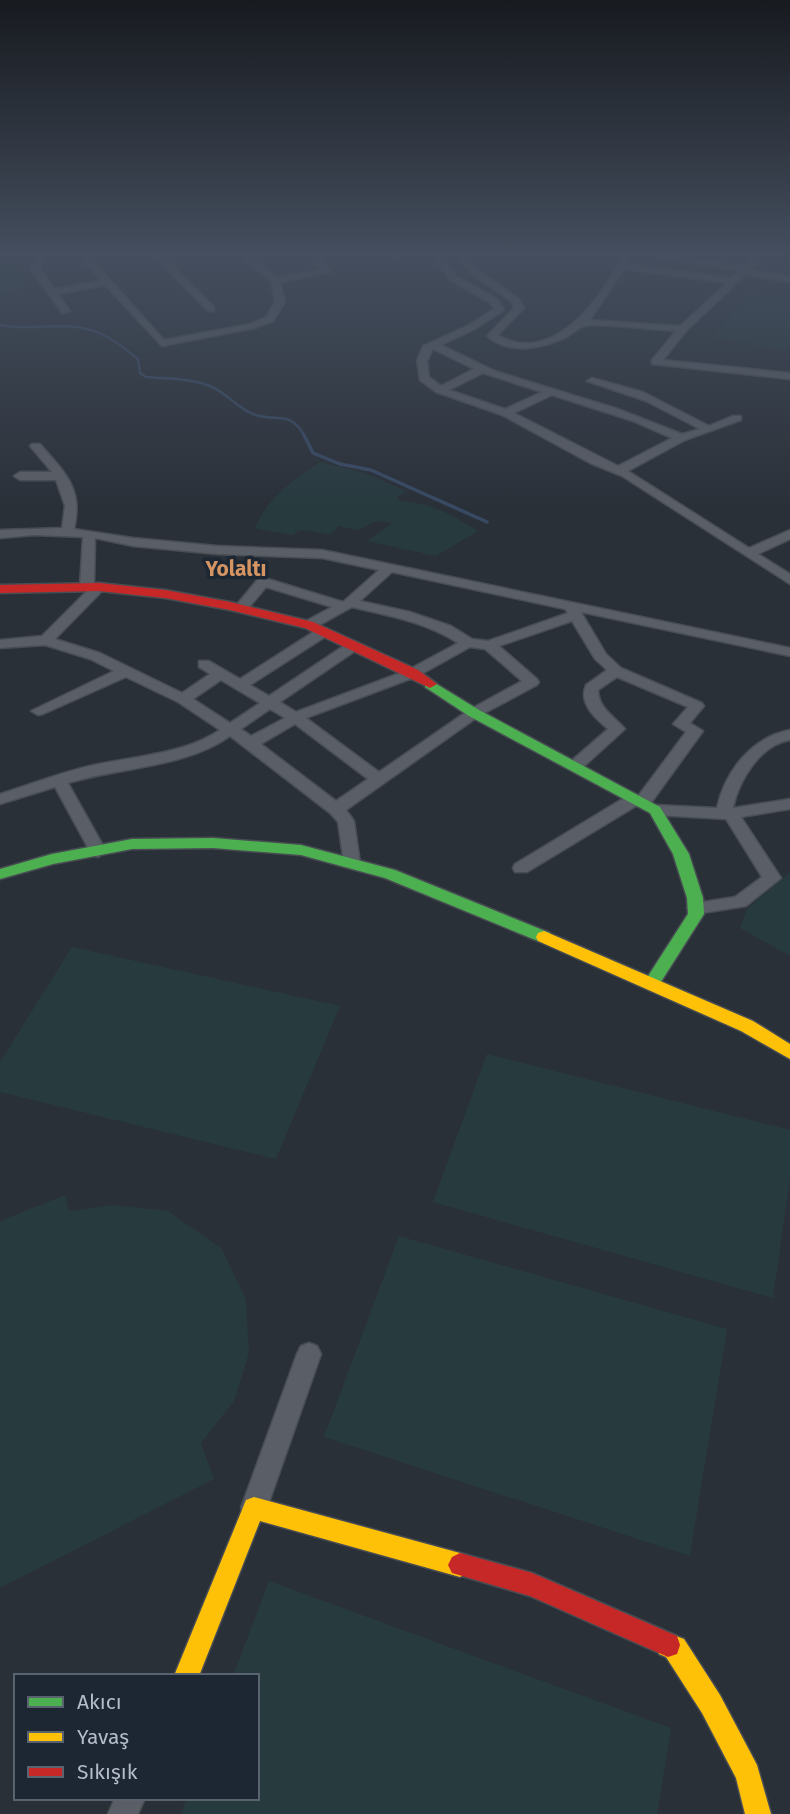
<svg xmlns="http://www.w3.org/2000/svg" width="790" height="1814" viewBox="0 0 790 1814" font-family="'Fira Sans',sans-serif">
<style>
.green{fill:#273a3e}
.lines{fill:none;stroke-linecap:round;stroke-linejoin:round}
.stream-far1{stroke:#384963;stroke-width:2.5}
.stream{stroke:#384963;stroke-width:3.5}
.street-casing{stroke:#484c53;stroke-width:3}
.fast-casing{stroke:#484c53;stroke-width:3}
.slow-casing{stroke:#484c53;stroke-width:3}
.jam-casing{stroke:#484c53;stroke-width:3}
.street{fill:#5a5e66;fill-rule:evenodd}
.fast{fill:#4caf50;fill-rule:evenodd}
.slow{fill:#ffc107;fill-rule:evenodd}
.jam{fill:#c62828;fill-rule:evenodd}
.labels{text-anchor:middle;dominant-baseline:central;stroke-width:7;stroke-linejoin:round;paint-order:stroke}
.far-district-label{font-size:21px;font-weight:bold;fill:#d59563;stroke:#1d2633}
</style>
<rect width="100%" height="100%" fill="#2a3038"/>
<!-- green -->
<g class="green">
<path d="M0,254H30L19,270L25,287L0,295Z"/>
<path d="M645,257L725,268L718,276L639,265Z"/>
<path d="M749,294L790,301V343L785,350L713,337Z"/>
<path d="M320,462L364,473L406,491L397,498L400,501C430,502 452,515 478,531L436,556L367,541L392,523L377,521L358,530L339,526L330,535L301,530L292,535L255,528C268,497 292,481 320,462Z"/>
<path d="M790,872V956L740,928L747,909Z"/>
<path d="M72,947L340,1006L276,1159L0,1092V1062Z"/>
<path d="M487,1054L790,1130V1178L773,1298L433,1202Z"/>
<path d="M65,1195L69,1211L113,1205L168,1211L222,1249L246,1300L249,1353L234,1401L201,1443L214,1479L0,1588V1221Z"/>
<path d="M399,1236L727,1329L690,1556L324,1437Z"/>
<path d="M269,1581L671,1728L657,1814H181L187,1798H257V1676H233Z"/>
</g>
<g class="lines">
<!-- stream-far1 -->
<path class="stream-far1" d="M0,325C29,331 58,322 87,329C106,333 123,347 138,359L140,373L146,377C167,379 192,378 212,387C226,393 238,408 253,414C277,423 291,409 305,437"/>
<!-- stream -->
<path class="stream" d="M304,435L313,453L340,464L371,470L487,522"/>
<!-- street casing -->
<g class="street-casing">
<g id="street">
<path d="M41,254H49L40,268L54,289L101,281L79,255L87,254L164,340L250,324L266,317L275,302L271,281L237,254H247L277,277L320,270L307,254H316L331,272L280,282L285,302L273,321L255,328L162,346L105,285L58,294L70,311L62,313L30,268Z"/>
<path d="M152,254H161L214,307V311H208Z"/>
<path d="M389,254H398L399,256L395,259Z"/>
<path d="M431,254H440L456,276L497,299L504,310L475,329L441,345L495,371L618,409L682,434L700,429L646,401L587,381L592,378L643,392L709,426L733,416H741V420L685,440L628,471L749,548L790,530V539L758,554L790,574V584L622,476L590,463L502,415L436,392L420,380L417,361L423,346L469,325L494,309L490,303L450,280ZM433,349L474,369L441,386L429,377L427,361ZM483,373L542,392L505,409L449,390ZM552,395L633,421L672,438L618,466L514,413Z"/>
<path d="M457,254H466L479,271L519,299L524,308L498,335C553,367 603,297 623,254H631L627,264L732,278L739,271L639,254H661L744,266L757,254H766L750,270L790,276V282L745,275L686,331L663,360L790,373V379L652,364V360L676,331C647,329 617,325 588,325C580,326 572,334 565,338C541,349 508,355 487,336L514,308L512,302L473,275ZM624,269L727,283L680,326L590,320Z"/>
<path d="M32,444H40C64,472 84,488 74,529L133,538L217,546L322,550L790,648V656L581,612L606,654L621,668L702,703L704,706L690,723L703,731L648,807L636,806L527,872H515L513,868L515,864L629,795H639L686,732L673,724L688,707L617,677L598,690C599,709 613,715 625,729L581,769H569L567,766L569,763L608,729C595,718 578,703 586,685L607,670L595,659L572,621L499,646L537,679L539,682L537,685L479,716L346,810L354,821L360,863L358,867L352,869L344,863L338,822L330,813L230,736C185,768 120,767 68,783L106,851L98,857L92,855L55,787L0,804V794C31,784 63,772 94,765C136,756 184,754 220,730L178,702L126,677L43,714L38,715L31,711L114,671L90,659L45,645L0,648V640L42,636L89,589L80,586L83,537L34,535L0,538V530L62,528L65,506L56,480H20L14,476L20,472H52L30,446ZM95,538L133,546L217,554L322,558L379,570L343,602L268,579H258L234,608L241,612L246,611L266,587L332,607L306,621V627H316L352,607C389,616 426,622 458,643L408,670L296,712L280,702L358,649V643H348L269,696L250,685L328,635V629H318L240,679L209,661H199V667L210,674L182,693L100,653L55,639L106,587L99,583L94,585ZM392,572L565,609L568,613L488,641L472,639L451,626L410,612L360,601ZM470,647L485,649L522,681L469,710L379,772L306,718L418,676ZM221,680L260,703L230,723L193,699ZM270,709L285,718L251,736L241,729ZM295,724L368,779L336,801L261,744Z"/>
<path d="M790,730V740C760,745 739,780 733,808L790,799V809L741,817L781,878L746,906L696,914L690,912L687,908L690,904L735,897L762,877L726,819L655,815L647,810L655,805L717,808C725,771 752,737 790,730Z"/>
<path d="M309,1343L317,1346L321,1354L267,1508L263,1517L254,1521L245,1517L241,1508L297,1354L301,1346Z"/>
<path d="M115,1798H145L138,1814H108Z"/>
</g>
</g>
<!-- fast casing -->
<g class="fast-casing">
<g id="fast">
<path d="M64,254H119L115,256H68Z"/>
<path d="M430,680L479,710L660,807L689,854L703,898L704,914L657,988H645L643,984L688,914L687,898L673,854L650,813L469,716L425,687V681Z"/>
<path d="M213,838L301,845L395,870L550,933L552,937L550,941H538L385,878L301,855L213,848L132,849L53,864L0,879V869L52,854L132,839Z"/>
</g>
</g>
<!-- slow casing -->
<g class="slow-casing">
<g id="slow">
<path d="M544,931L753,1021L790,1044V1059L741,1031L538,941L536,937L538,933Z"/>
<path d="M254,1497L460,1553L468,1557L472,1565L468,1573L460,1577L260,1521L199,1676H174L246,1500Z"/>
<path d="M668,1633L684,1639L720,1695L757,1765L771,1814H745L736,1778L702,1713L666,1657L659,1654L656,1645L659,1636Z"/>
</g>
</g>
<!-- jam casing -->
<g class="jam-casing">
<g id="jam">
<path d="M99,583L165,590L230,602L313,622L418,670L437,684L430,688L305,628L230,610L165,598L99,591L0,593V585Z"/>
<path d="M460,1553L532,1573L677,1636L680,1645L677,1654L668,1657L530,1596L452,1573L448,1565L452,1557Z"/>
</g>
</g>
<!-- street -->
<use href="#street" class="street"/>
<!-- fast -->
<use href="#fast" class="fast"/>
<!-- slow -->
<use href="#slow" class="slow"/>
<!-- jam -->
<use href="#jam" class="jam"/>
</g>
<!-- sky -->
<linearGradient id="sky" x2="0" y2="1"><stop stop-color="#171a1f"/><stop offset="0.5" stop-color="#444e5e"/><stop offset="1" stop-color="#444e5e" stop-opacity="0"/></linearGradient>
<rect width="790" height="508" fill="url(#sky)"/>
<g class="labels">
<!-- far-district labels -->
<g class="far-district-label">
<text x="236" y="569">Yolaltı</text>
</g>
</g>
<!-- legend -->
<rect x="14" y="1674" width="245" height="126" fill="#1d2633" stroke="#59626f" stroke-width="2"/>
<rect x="28" y="1697" width="35" height="10" fill="#4caf50" stroke="#59626f" stroke-width="2"/>
<text x="77" y="1709" font-size="21" fill="#b4bcc9">Akıcı</text>
<rect x="28" y="1732" width="35" height="10" fill="#ffc107" stroke="#59626f" stroke-width="2"/>
<text x="77" y="1744" font-size="21" fill="#b4bcc9">Yavaş</text>
<rect x="28" y="1767" width="35" height="10" fill="#c62828" stroke="#59626f" stroke-width="2"/>
<text x="77" y="1779" font-size="21" fill="#b4bcc9">Sıkışık</text>
</svg>
